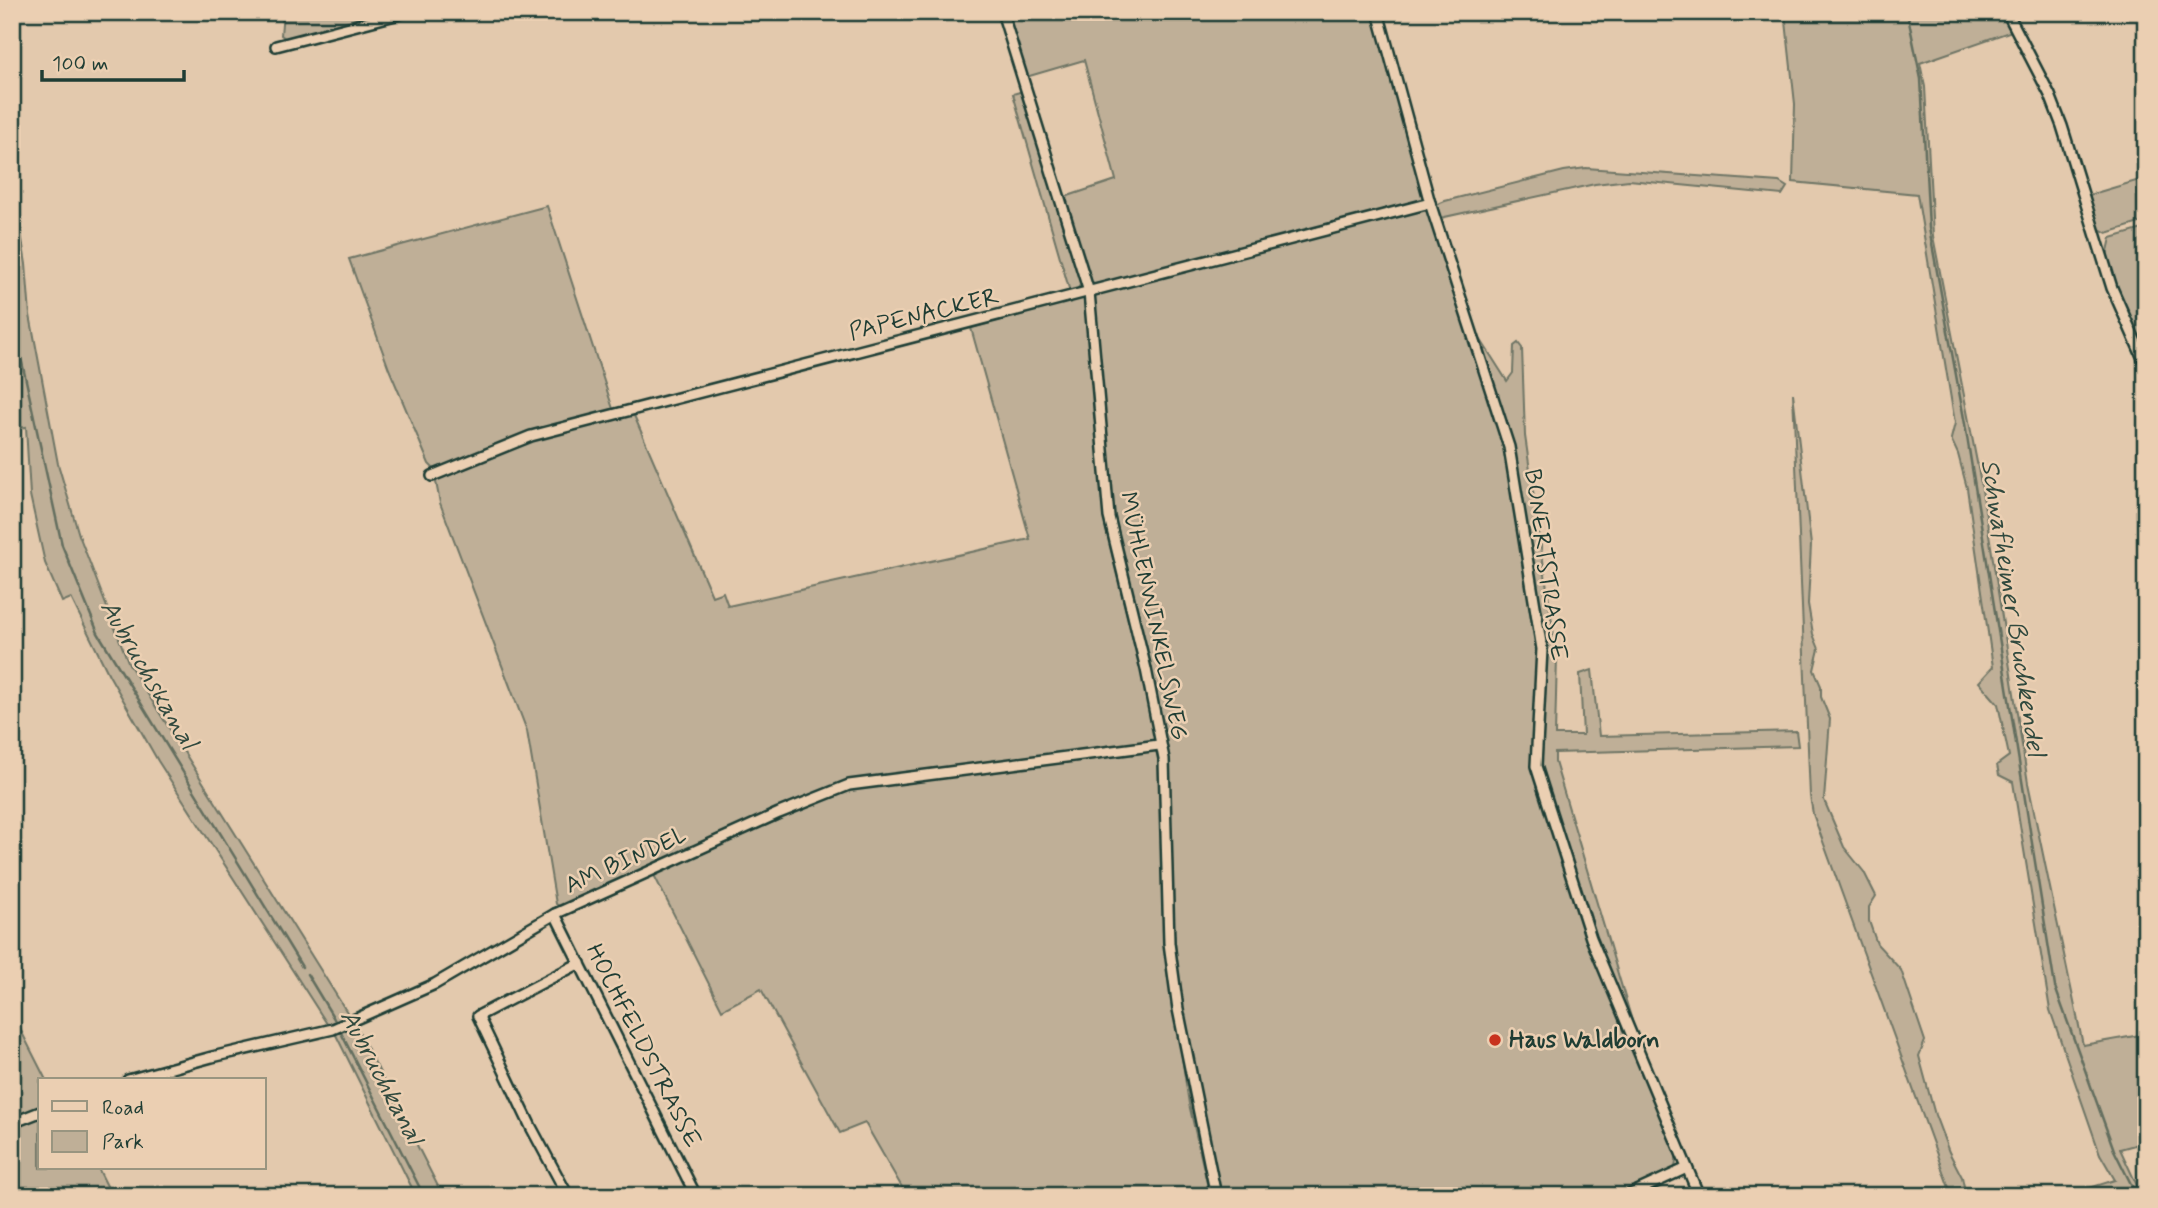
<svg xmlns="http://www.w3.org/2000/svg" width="2158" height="1208" viewBox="0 0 2158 1208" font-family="Mynerve,sans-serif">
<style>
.green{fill:#bfaf97;stroke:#6f7666;stroke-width:2;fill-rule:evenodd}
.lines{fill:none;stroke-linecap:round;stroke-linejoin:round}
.stream{stroke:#636e5e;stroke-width:2.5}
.street-casing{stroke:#1f3d34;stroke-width:14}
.street{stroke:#ebcfb2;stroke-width:9}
.poi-dot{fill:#c8321e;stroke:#ebcfb2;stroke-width:2.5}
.labels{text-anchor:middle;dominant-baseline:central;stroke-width:5;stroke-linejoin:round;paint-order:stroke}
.street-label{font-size:24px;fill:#1f3d34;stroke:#ebcfb2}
.poi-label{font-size:24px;font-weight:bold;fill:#1f3d34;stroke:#ebcfb2;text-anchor:start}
.water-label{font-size:26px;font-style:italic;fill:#30493e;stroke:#ebcfb2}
</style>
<rect width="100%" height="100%" fill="#e3c9ad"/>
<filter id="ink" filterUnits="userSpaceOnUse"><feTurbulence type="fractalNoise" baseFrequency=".0143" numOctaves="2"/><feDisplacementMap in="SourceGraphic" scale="14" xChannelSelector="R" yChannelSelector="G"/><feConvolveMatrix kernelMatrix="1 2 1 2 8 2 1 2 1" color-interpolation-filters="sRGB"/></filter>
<g filter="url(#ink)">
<!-- green -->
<g class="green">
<path d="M283,12H394L285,38L281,35Z"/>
<path d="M1006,12H1374L1424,192L1420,206L1092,285L1065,197L1116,180L1084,60L1026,77Z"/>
<path d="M1785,12H2003L2012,31L1920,63L1925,87L1933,236L1981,483L2028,783L2083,1045L2146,1034V1142L2120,1149L2142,1196H2064L2115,1180L2100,1154L2050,1010L2013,782L1999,775L1997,765L2009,756L1998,704L1979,682L1993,667L1967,488L1958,454L1951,439L1955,423L1917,194L1793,182L1795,104Z"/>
<path d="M1023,91L1081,278C1081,287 1078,290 1070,292L1013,94Z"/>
<path d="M1586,168L1779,182L1787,187L1782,195L1629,180L1595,184L1440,218L1435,208L1438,204L1445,201L1564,171Z"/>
<path d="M12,177L26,264L30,315L58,464L79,535L113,623L129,664L350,1017L329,1027L158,761L109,675L71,598L62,602L45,563L30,495L26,427L12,429Z"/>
<path d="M2146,178V221L2107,233L2099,229L2089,195Z"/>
<path d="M547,206L614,412L434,469L429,464L389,369L349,259Z"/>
<path d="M1420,208L1429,212L1495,396L1479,337L1507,381L1513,373L1514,346L1518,343L1522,348L1525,436L1557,657L1555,735H1583L1580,674L1592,670L1599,736L1796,731L1798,746L1555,753V762L1660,1115C1667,1132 1683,1154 1673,1171L1614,1196H1222C1201,1113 1183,1028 1175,943C1168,876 1167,807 1164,739L848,782L562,908L556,904L527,731L440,503L436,482L437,478L527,440L633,413L712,596L723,592L728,606L1030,539L971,328ZM1108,518L1139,647L1135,648L1105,524Z"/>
<path d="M2146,228V355L2106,260L2111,238Z"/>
<path d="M1793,393L1811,545L1808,604L1813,634L1819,649L1814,670L1821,686V697L1830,719L1824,800L1844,847L1864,872L1876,896L1869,907V921L1877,944L1901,970L1925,1041L1919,1056L1935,1115L1949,1152L1962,1177L1966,1196H1952L1813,814L1810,796Z"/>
<path d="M1148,748L1156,751L1158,756L1167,956L1189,1104L1210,1196H907L865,1123L840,1133L761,989L722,1010L654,875L825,799L852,789Z"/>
<path d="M12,1013L46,1080H40V1108L12,1117Z"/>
<path d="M355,1024L443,1196H416L335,1033Z"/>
<path d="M40,1116V1168H98L112,1196H12V1127Z"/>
</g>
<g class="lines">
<!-- stream -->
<g class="stream">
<path d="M1907,12L1921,79L1929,228L1965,424L2055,987L2114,1150L2137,1196"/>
<path d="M12,250L20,353L62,545L98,633L302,967"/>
<path d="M307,974L333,1017L424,1196"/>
</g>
<!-- street casing -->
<g class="street-casing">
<g id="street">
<path d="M1002,12L1089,292L1109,517L1146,669L1164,759L1169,943L1178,1009L1216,1196"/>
<path d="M1378,12L1430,203L1509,447L1542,649L1536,766L1591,938L1699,1196"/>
<path d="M2007,12L2050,95L2062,126L2112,288L2146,365"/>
<path d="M276,46L407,12"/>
<path d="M432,476L531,436L1430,203"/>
<path d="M555,914L696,1196"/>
<path d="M128,1080L212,1057L333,1029L435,984L555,914L779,813L849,785L1159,745"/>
<path d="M12,1123L40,1112"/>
<path d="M568,1196L531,1127L478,1016L580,963"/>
<path d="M1626,1196L1687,1168"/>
</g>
</g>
<!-- street -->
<use href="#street" class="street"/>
</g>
</g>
<!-- markers -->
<circle class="poi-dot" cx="1495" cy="1040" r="7"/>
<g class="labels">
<!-- street labels -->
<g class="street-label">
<text transform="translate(924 315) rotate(-14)">PAPENACKER</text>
<text transform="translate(1545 565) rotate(82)">BONERTSTRASSE</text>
<text transform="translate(1153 616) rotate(78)">MÜHLENWINKELSWEG</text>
<text transform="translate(626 861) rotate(-24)">AM BINDEL</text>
<text transform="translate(643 1046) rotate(63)">HOCHFELDSTRASSE</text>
</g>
<!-- poi labels -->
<g class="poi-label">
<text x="1509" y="1040">Haus Waldborn</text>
</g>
<!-- water labels -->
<g class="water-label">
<text transform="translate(2012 608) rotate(81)">Schwafheimer Bruchkendel</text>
<text transform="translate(148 675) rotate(60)">Aubruchskanal</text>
<text transform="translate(381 1077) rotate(62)">Aubruchkanal</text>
</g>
</g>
<!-- margin -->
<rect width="2158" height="1208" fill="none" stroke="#ebcfb2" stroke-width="42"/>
<rect x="21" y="21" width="2116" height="1166" fill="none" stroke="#1f3d34" stroke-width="2.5" filter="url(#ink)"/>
<!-- legend -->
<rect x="38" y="1078" width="228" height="91" fill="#ebcfb2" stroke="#999580" stroke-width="2"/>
<rect x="52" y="1101" width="35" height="10" fill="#ebcfb2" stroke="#999580" stroke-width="2"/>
<text x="102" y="1114" font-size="21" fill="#1f3d34">Road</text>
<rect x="52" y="1131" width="35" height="21" fill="#bfaf97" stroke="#999580" stroke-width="2"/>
<text x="102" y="1148" font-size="21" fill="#1f3d34">Park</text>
<!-- scale -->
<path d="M42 70v10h142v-10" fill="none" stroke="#1f3d34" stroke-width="3.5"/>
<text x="52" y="70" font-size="21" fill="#1f3d34" stroke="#ebcfb2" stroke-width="5" paint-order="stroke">100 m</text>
</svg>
